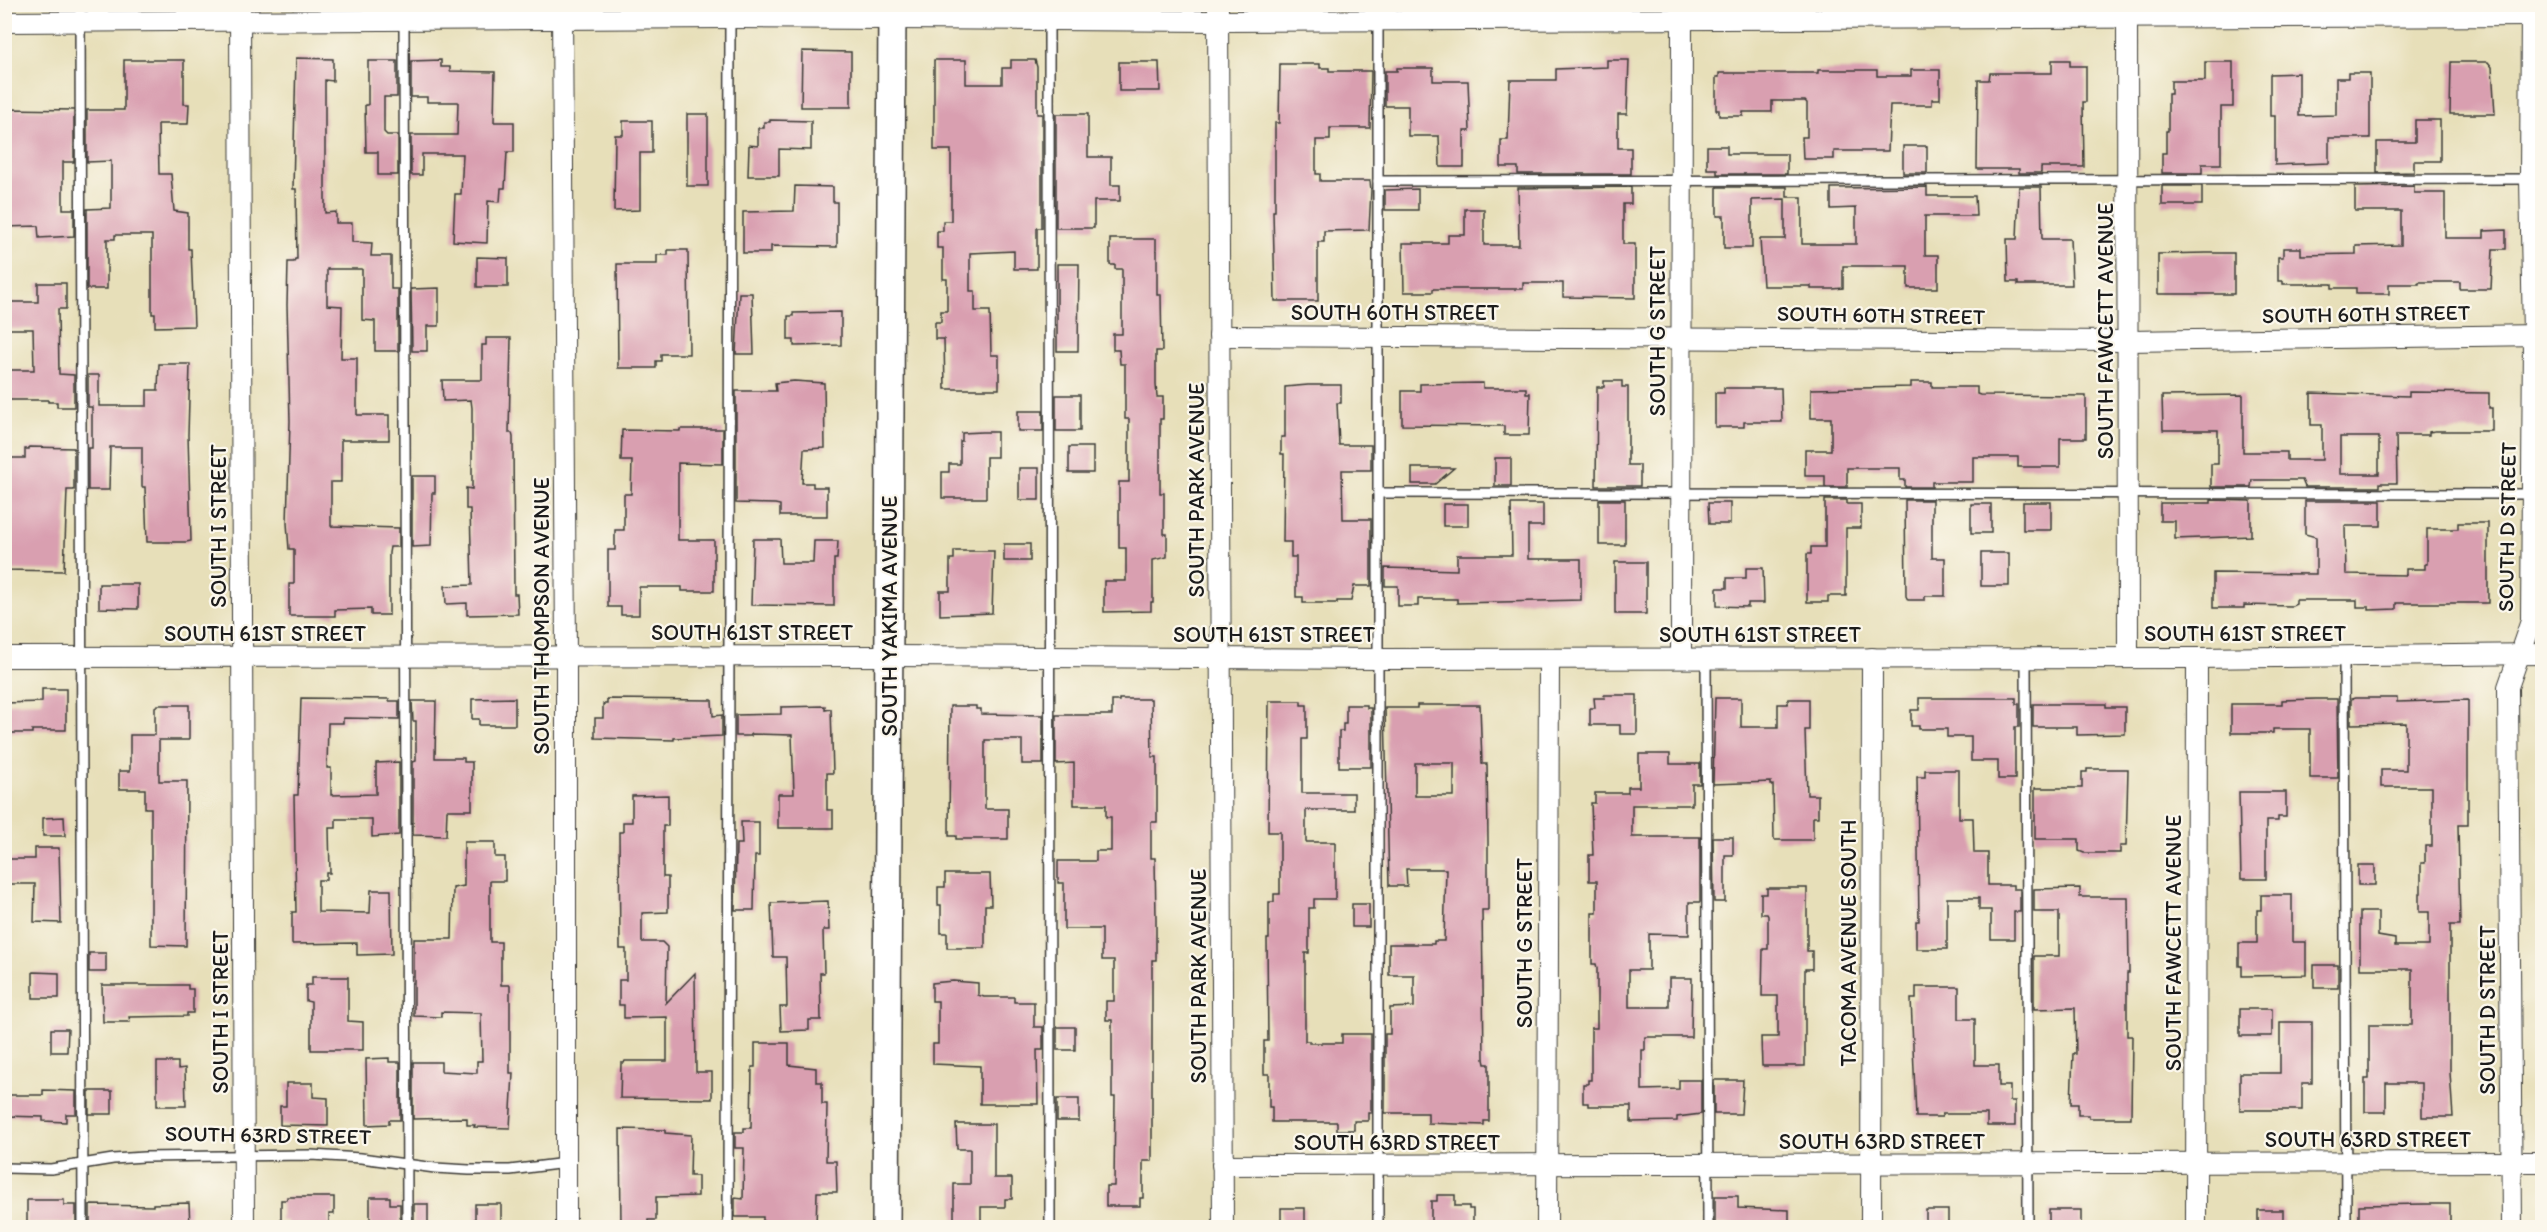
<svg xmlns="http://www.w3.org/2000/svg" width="2547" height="1232" viewBox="0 0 2547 1232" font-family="Itim,sans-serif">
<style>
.building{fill:#d99fb0;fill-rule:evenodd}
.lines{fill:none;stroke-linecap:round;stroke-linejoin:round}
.lane-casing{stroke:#3a3934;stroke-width:12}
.street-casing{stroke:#3a3934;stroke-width:22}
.secondary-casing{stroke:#3a3934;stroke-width:30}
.lane{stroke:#fff;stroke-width:9}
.street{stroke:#fff;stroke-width:20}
.secondary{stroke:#fff;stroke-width:27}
.labels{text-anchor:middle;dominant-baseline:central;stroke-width:4.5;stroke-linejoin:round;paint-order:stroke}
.street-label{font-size:22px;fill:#1c1c1c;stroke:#fbf7ec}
</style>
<rect width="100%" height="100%" fill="#fbf7ec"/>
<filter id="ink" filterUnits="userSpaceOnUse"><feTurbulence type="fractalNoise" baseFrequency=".0167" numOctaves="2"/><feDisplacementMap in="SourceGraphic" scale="12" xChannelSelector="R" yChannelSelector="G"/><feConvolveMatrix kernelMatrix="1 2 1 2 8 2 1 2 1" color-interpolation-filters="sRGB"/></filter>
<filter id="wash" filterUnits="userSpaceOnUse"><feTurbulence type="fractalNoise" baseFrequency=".008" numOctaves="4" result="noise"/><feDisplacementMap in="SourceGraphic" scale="24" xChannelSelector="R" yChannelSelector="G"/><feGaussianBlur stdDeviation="1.35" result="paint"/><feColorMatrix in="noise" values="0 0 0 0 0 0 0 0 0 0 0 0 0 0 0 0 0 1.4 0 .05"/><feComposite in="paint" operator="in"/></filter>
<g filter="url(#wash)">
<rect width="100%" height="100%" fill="#e7dfb9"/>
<g id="blocks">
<!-- building -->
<g class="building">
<path d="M802,51L851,52V107H801Z"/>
<path d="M296,58L333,59V81L325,80V213L336,212V223H352V242L372,243L371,256H391V289H398V351H375V321L362,320V269H327V305L342,306L341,358H357V415H389V440H341V482H331V526L399,528V547H390L389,553V615H371V609L335,610V616H289V584H294V549H289L287,523L290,421L287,305L288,262H294L295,259H297L296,189H293Z"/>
<path d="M124,60H184V104H189L188,124H158L159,174H171L174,211L188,213V249H191L194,326L155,327V314H152V235H115V239H107V289H87V209L111,208V161L87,162V110H124Z"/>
<path d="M441,60V67H450V71L495,72L494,122H514V152H507L505,188H501L500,202L488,201L487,243L453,241L455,194H461L463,154H422V175H411V135H457L458,102H427V97H411V61Z"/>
<path d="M934,60H966V84H1002V68H1011V60H1035L1037,67V114H1042V228H1037V269H1014V251L970,253V291H975V311H990L991,355H999V389H945L944,339H935V322H941V311H947V279H943V248H937V231H943V221H951V150H934Z"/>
<path d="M1607,60H1629L1627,114H1618V148H1631V174H1518V167H1501V140H1508L1510,80H1556V69L1607,67Z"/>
<path d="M2052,60H2070V66H2086V102H2083L2084,167H2041V173H2019V169H1977L1978,80H1989L1990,73H2052Z"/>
<path d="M368,61H397V97H384V132L387,135H398V175H378V152H366L365,105H368Z"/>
<path d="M1119,62H1159L1160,91H1119Z"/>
<path d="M2205,62H2233V107H2221V164H2202V173H2162V153H2166V131H2168V94H2171V81H2205Z"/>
<path d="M2451,62H2488L2492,67L2495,114H2450Z"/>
<path d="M1280,64H1320V68H1329V71H1371L1370,128H1330V140H1316V174H1320V181H1370L1371,190L1369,230L1324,231V242H1318V301H1275L1273,211H1275V123H1279Z"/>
<path d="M1397,68H1433V81H1468L1470,131H1464V167H1440L1439,136H1408V106H1385V71H1397Z"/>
<path d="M1818,70H1877V76H1911V70H1940V99H1932V105H1890L1888,151H1834V159H1803L1802,137H1807V103L1805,101H1772V112H1743V116H1719V110H1716V77H1719V73H1818Z"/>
<path d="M2299,73V116L2336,115V78H2348V73H2370V138H2329V163L2275,165V116H2270V74Z"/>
<path d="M4,109L74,110V162H63V209H74V236L39,238L38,226L4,227Z"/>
<rect x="687" y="114" width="21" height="72"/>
<path d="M1056,114H1088V157H1111V185H1120V201H1094V228H1056Z"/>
<path d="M770,120L811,121V150L779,149V176H748L749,145L758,146V128H764V122H770Z"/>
<path d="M2415,120H2440V161H2414V172L2377,173V142H2415Z"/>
<path d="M623,121H652V153H640V210L614,211L615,135H623Z"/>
<path d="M1707,146H1727V154H1787V174H1717V169H1707Z"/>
<rect x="1903" y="146" width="24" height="27"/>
<path d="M795,186L833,187V202H837V247L771,246V253H743V212L794,211Z"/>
<rect x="2162" y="186" width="40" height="19"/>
<path d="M2414,186V193H2445V238H2484V231L2506,230V249H2493L2491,289H2460V282H2419V284H2389V294H2356V288H2332V284H2283V281H2278V257H2283V248H2301V255L2356,254V246L2401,245V211H2355V187Z"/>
<path d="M1631,187V204H1623V244H1635V298L1563,297V283H1523V289H1433V292H1404L1403,243H1448V235H1465V209H1484V245H1519L1518,188Z"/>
<path d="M1717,187H1787V197H1802V244H1856V208L1831,209V188L1927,187V196H1975L1976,216H1925V255H1938V288H1908V266H1843V288L1833,289H1811V286H1763L1760,239H1785V199L1752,200V248H1724V216H1717Z"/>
<path d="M2019,187H2041L2042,239H2070L2072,285H2018V282H2008L2007,239H2017Z"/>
<path d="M1418,189V210H1385V190Z"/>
<path d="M1110,239H1156V250H1157V295H1161L1162,351H1156V385L1157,397H1163V419H1160V493H1164V534H1167V557L1153,560V602H1151V611L1104,612V581H1126V548H1119V482H1129V419H1125V364H1120L1119,350H1113V334H1122V269H1115V265H1110Z"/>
<path d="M668,250H688L689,354H661V361H656V368H618L617,264H657V255H668Z"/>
<path d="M2206,253H2234V294H2158V254Z"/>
<path d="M477,257L508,258V287H477Z"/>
<path d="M1057,264H1079L1078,351H1057Z"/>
<path d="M38,283H66V309H58L59,374L74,375V407H57V402H48V400H4V370H34L33,329H4V302H38Z"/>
<path d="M439,288V326H427V351H412L411,289Z"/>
<path d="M739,293H752L754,354H736Z"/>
<path d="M841,312V345L794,346V340H788V316H793V313Z"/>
<path d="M486,338H511L509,433H512L513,437L514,594H517L518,614L467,615V603L446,604L445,586L472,585L470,509H466V488L472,489V408L471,400L443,401L442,380H482V345H486Z"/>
<path d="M159,364H190L188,435L191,541L186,542H147L145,487H142V447H110L109,490H88V448H92V407H88V375H99V406H147V390H158Z"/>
<path d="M794,381L824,383L825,448L804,449L802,483H813V487H827V516H780V505L775,504L736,503V391H776L775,383Z"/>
<path d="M1604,381H1622V387H1628V465H1640V486H1596L1597,387H1604Z"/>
<path d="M1911,382H1932V387H1977V394L1980,395L2086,396V438H2060V467H2018V457H1973V482H1932V487H1905V480H1900V468H1847V487H1825V476H1805V450H1831V418H1811V389L1911,387Z"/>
<path d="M1483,383V388H1526V393H1530L1529,435H1504V426L1402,425V391H1420V384Z"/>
<path d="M1308,385H1341V403H1337L1339,445H1371V470H1342L1343,519H1371V586H1354L1351,601H1337V603H1303V597H1296V557H1291V542H1283L1284,454H1281V437H1285V387Z"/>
<path d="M1724,388H1781L1782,422H1744V427H1715V393H1724Z"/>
<path d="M2409,392L2489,393V408H2492V431H2435L2429,432V435H2396L2397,483H2380V487H2305L2302,480H2252L2251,487H2211V464H2218V430H2163L2162,396L2243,395V452H2287V460H2322V425H2311V393L2409,396ZM2340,437H2379V474H2340Z"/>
<rect x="1056" y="395" width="24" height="36"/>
<rect x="1018" y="411" width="25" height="20"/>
<path d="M680,429H723V464L678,463V540H714V591H682V587H639V615H621V607H608V550H615V530H624V494H631L632,461H621L622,430L680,431Z"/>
<path d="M982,432H997V457H986V498H942V472H949V464H960V441H962V433Z"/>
<path d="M29,447L74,448V490H67L64,571L4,570V545H7L4,458H25V449H29Z"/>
<rect x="1069" y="447" width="24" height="26"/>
<rect x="1495" y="458" width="16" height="28"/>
<rect x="1019" y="468" width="20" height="32"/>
<path d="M1412,468H1454L1435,484H1412Z"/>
<path d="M412,476H435V493H432L431,546L412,547Z"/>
<rect x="1599" y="500" width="26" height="45"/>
<path d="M1825,500H1847V504H1861V528H1846V596H1828V602H1807V554H1811V547H1825Z"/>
<path d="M1905,500H1932V558H1945V596H1925V600H1908L1906,596Z"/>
<path d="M2211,500L2251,501V536L2175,539V521H2160V503H2211Z"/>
<path d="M2305,501H2381V526H2345L2346,574L2406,575V569H2425V564H2427V529H2458V523H2488V603H2396V609L2369,610V607H2357V600H2296V604L2292,606L2244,605V608H2213V573L2316,574V537L2305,534Z"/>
<rect x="2023" y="502" width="28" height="28"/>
<path d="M1708,503H1730V524H1709Z"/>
<rect x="1443" y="504" width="25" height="22"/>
<path d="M1511,504H1543V526H1528V559H1581V600L1457,603V599H1418V606H1398V586H1385V568L1457,570V555H1512Z"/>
<rect x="1971" y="504" width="20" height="29"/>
<path d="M753,539H780L781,563H813L814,541H838L837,559H834V606L751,605Z"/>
<rect x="1004" y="544" width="26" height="17"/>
<path d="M954,551H994L992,613L940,615V591H950V559H954Z"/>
<rect x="1981" y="553" width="28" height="33"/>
<rect x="1615" y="562" width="31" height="52"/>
<path d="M1746,568H1763L1764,603H1748V607L1717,606V588H1727V578H1746Z"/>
<path d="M99,584H138V609L99,608Z"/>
<path d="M42,689H66V730H32V733H4V703L42,702Z"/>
<path d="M1604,695H1637V734H1620V725H1590V708H1595L1594,698H1605Z"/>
<path d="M301,698L389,699V701H399V719L343,718V723H328L327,768H331V795L376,794V763L399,762V835L372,837V819H336V828H329L330,873H326V880H318V912L370,913L371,890H391L392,954L357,955V943L292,944V912H296L294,795H298Z"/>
<path d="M515,698V725H479V719H472V699Z"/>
<path d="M1715,698H1741V727H1778V704H1788V699H1809V730H1805L1807,795H1818V817H1813V840H1774L1773,785H1771V782L1713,784Z"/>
<path d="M1919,698H2016V704H2019V727H2015V779H1998V761H1971V737H1947V729H1919V726H1911V710H1919Z"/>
<path d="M2355,698H2397V702L2468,700V825H2458L2460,925H2450V1073L2453,1117H2422V1083H2386V1112H2365V1079H2369V1025H2412V969H2360V912H2378V936L2395,939V946H2429V912H2419V893H2421V863H2425V846H2432V787H2381V770H2406V723L2351,724V699Z"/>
<path d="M607,699L712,700L713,716L722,715V736L674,738V740L595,738V718H603V704H607Z"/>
<path d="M1119,699H1151L1152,757H1157V822H1151V858H1155L1156,919V960H1152V1161H1143V1198H1140V1206H1106V1186H1114L1115,1097H1112V1020H1106V1001H1114V960H1102V929H1064V883H1058V861H1096V851H1111V817H1106V805H1074V763L1056,764V715H1112V701H1119Z"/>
<path d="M2316,699H2337L2338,778H2310V729H2273V733H2231V704H2282V700Z"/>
<path d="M412,701H436L435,758H464V762H472V810H447L446,836L413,835V762L416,761V721H413Z"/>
<path d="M1269,701H1301V705H1307V739H1302V793H1354V810H1306V842H1335V899H1314V908H1309V953H1305V1041H1309V1043H1342V1034H1371V1113H1368V1121H1354V1130H1337V1122H1272V1107H1269V1074H1264V1041H1268L1267,939H1269V902H1274V894H1280V832H1268Z"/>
<path d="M2033,704H2106V707H2125V734L2077,735V727H2033Z"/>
<path d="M158,705H189V740H159V781H187L186,946L151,945V808H145V789H119V771H130V735H155V707Z"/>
<path d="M1346,705H1367V708H1371V767H1339V731H1343V724H1346Z"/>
<path d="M1417,705H1480L1482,764H1487L1488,841V910H1482L1484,1059L1485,1064H1489V1121H1484V1125L1428,1123V1113H1385V1034H1390V1008L1414,1007V975H1389V944H1434V941H1444L1446,869H1406L1407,886H1389L1385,708H1417ZM1415,763H1454V796H1415Z"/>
<path d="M825,706V710L831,709L833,773H827V810H833V828H778V794H794L792,735L751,734V736H736V715L781,714V707Z"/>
<path d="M950,706H976V709H981V714L1043,715V764H1022V740H985V809H1008V839H956V836H949Z"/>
<path d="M1639,754H1670V764H1700V784H1692V805H1632V837H1700V902H1689V935L1649,934V970H1629V1007H1669V978H1692L1691,1037H1645V1050H1642V1090L1679,1089V1080H1701V1114L1677,1117V1121L1631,1122V1106H1588V1103H1583V1084H1588V1080H1591V1028H1597V968L1596,964H1592V913H1597V881H1589V855H1593L1591,803H1595V793H1628V787H1639Z"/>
<path d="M2087,769H2128L2126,846H2120V853H2084L2079,851V839H2035V788H2082V772H2087Z"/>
<path d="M1925,770H1959V818H1973L1974,853H1988V885H2013V889H2020V912H2014V939H1991V910H1979V898H1947V949H1916V921H1919L1917,777H1925Z"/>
<path d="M2239,792H2286V817H2278V821H2266V879H2241Z"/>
<path d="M668,795V826H663V877H668V912L642,913V942H662L667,947L666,1003L695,973L696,1072H712V1099L620,1098L621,1063H624L625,1061H667V1017L624,1018V1005H619V980H626V949H620L619,832H623V822H632V796Z"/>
<path d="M64,817L65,836H43V818Z"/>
<path d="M741,822H759V856H755L754,910H735L736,844H742Z"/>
<path d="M1713,837H1733V855H1725V902H1714Z"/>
<path d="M464,842H495V857H505V881H490V942H501V985H510V1073H513L510,1128L474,1127L475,1125H467V1118L413,1119V1062H441V1071L477,1073V1061H482L481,1013L441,1012V1017L414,1016V939H452L453,888L464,886Z"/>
<path d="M35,848H59L61,923L34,922L35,884H4V859H35Z"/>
<rect x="2358" y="865" width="17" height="20"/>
<path d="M945,874H990L991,905H985V948H947V933H941V905H938V887H945Z"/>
<path d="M1767,888H1807V951H1812V969H1805V1066H1762L1761,1037H1778V996H1762L1763,949H1768V916L1767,914H1761V894H1767Z"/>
<path d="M2080,888V897H2128L2129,973H2127V1036H2132L2131,1118H2089V1115H2078V1104H2071L2073,1054H2076L2075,1008L2034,1009V956H2059V912H2034V889Z"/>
<path d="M2261,895H2292V942H2306V975L2242,976V966H2239V943H2257V910H2261Z"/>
<path d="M828,901L829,930H823L824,973H820L821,1020H809V1030L781,1031L780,1007H787L786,957H773L771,903Z"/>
<rect x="1352" y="904" width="17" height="23"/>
<rect x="89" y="953" width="17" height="19"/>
<rect x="2314" y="965" width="24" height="23"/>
<path d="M33,972L59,973V998H33Z"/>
<path d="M312,977H348V1021L363,1022V1050H311V1002L306,1001V985H312Z"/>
<path d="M953,981L978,983V995L984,997H1014V1002H1034V1027H1043V1050H1037L1038,1104H980V1066L933,1064V1044H938V1001H932V983Z"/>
<path d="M102,985H188V989H193V1013H187V1016L129,1017L130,1022H103Z"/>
<path d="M1916,987H1959V1019H1975V1065H1999V1086H2010V1101H2015V1126H1987V1114H1942V1117H1916L1911,999H1916Z"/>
<rect x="2240" y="1009" width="32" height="27"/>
<path d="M2280,1022H2312V1083H2302V1110H2240V1073H2280Z"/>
<rect x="1057" y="1027" width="18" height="23"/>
<path d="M51,1029H68L67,1052H51Z"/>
<path d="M755,1043H789V1065L816,1068V1082H822V1104H827L826,1161H836L837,1192H817L816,1227H763V1217H735V1198L743,1199L744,1148H735V1132H744V1128H751L752,1067H755Z"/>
<path d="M389,1058V1062H400V1120H389V1124L367,1125L366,1059Z"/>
<path d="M157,1062H178V1069L185,1068L186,1106H157Z"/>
<path d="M1714,1080H1743L1741,1114H1714Z"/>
<path d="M286,1083H313V1097L328,1098V1126L280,1125V1106H286Z"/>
<path d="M43,1090L76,1091V1114H66V1122L43,1121V1117L4,1116V1095H43Z"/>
<rect x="89" y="1091" width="23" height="23"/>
<rect x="1057" y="1099" width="22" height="22"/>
<path d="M956,1124H994V1178H1012V1199H1005V1207H981V1227H954V1184H970V1149H957Z"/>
<path d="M620,1129L665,1130V1133L691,1135L690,1176H698V1196L656,1197V1220H648V1227H621Z"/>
<path d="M1437,1195H1455V1206H1469V1209H1473V1227H1431V1201H1437Z"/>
<path d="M1715,1196H1738V1208L1789,1210V1227L1715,1224Z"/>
<path d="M287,1197H334V1214H329V1227H287V1221H281V1200H287Z"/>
<path d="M370,1197H390V1204H400V1224H390V1227H370Z"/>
<path d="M27,1200H64V1205H76V1223L27,1224Z"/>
<path d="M189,1203L190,1227L90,1225V1205L153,1206V1204Z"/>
<rect x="414" y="1204" width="14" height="20"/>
<rect x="475" y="1204" width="26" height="23"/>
<path d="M2425,1204H2450V1227H2359V1205Z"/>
<rect x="1281" y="1208" width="24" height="19"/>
<rect x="1926" y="1210" width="22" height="17"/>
<rect x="2049" y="1210" width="32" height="17"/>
<rect x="2258" y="1210" width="25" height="17"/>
</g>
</g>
</g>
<g filter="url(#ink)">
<use href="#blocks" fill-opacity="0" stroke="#3a3934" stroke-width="1.5"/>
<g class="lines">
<!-- lane casing -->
<g class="lane-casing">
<g id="lane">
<path d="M80,4L83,1228"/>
<path d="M400,4L404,21L407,1228"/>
<path d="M1049,4L1050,1228"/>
<path d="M1378,181L2542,179"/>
<path d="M1378,493L2542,494"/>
<path d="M2344,657L2346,1228"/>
<path d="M1706,658L1708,1228"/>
<path d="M2026,658L2028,1228"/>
<path d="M4,1168L51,1169L113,1159L144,1157L311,1155L361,1158L435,1168L469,1170H510L566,1163"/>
<path d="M728,1228L730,4"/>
<path d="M1378,1228V4"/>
</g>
</g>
<!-- street casing -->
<g class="street-casing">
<g id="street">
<path d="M240,4L244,1228"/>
<path d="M562,4L566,656V1228"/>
<path d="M1218,4L1223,1228"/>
<path d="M2127,4L2128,658"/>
<path d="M4,22L730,18L1218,21L2542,16"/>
<path d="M1219,336L2128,341L2542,335"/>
<path d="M4,657L889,656L1378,659L2197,658L2542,654"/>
<path d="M1681,657L1682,4"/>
<path d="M1222,1165L2542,1162"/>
<path d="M1547,1228L1549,659"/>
<path d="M1871,1228L1872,658"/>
<path d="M2196,1228L2197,658"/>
<path d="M2512,1228L2508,687L2531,621L2533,335L2530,179L2531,4"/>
</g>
</g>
<!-- secondary casing -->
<g class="secondary-casing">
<path id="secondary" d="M886,1228L892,4"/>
</g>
<!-- lane -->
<use href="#lane" class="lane"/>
<!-- street -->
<use href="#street" class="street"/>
<!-- secondary -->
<use href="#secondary" class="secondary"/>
</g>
</g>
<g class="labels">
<!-- street labels -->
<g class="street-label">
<text x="1395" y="312">SOUTH 60TH STREET</text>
<text transform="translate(2366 314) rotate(-1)">SOUTH 60TH STREET</text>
<text transform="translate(1881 315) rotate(1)">SOUTH 60TH STREET</text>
<text transform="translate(1657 331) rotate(-90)">SOUTH G STREET</text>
<text transform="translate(2105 331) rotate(-90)">SOUTH FAWCETT AVENUE</text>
<text transform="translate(1196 490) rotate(-90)">SOUTH PARK AVENUE</text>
<text transform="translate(218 526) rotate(-90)">SOUTH I STREET</text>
<text transform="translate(2507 527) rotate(-89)">SOUTH D STREET</text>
<text transform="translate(541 616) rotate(-90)">SOUTH THOMPSON AVENUE</text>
<text transform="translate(889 616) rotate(-90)">SOUTH YAKIMA AVENUE</text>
<text x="752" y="632">SOUTH 61ST STREET</text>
<text x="265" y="633">SOUTH 61ST STREET</text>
<text x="2245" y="633">SOUTH 61ST STREET</text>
<text x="1274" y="634">SOUTH 61ST STREET</text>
<text x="1760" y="634">SOUTH 61ST STREET</text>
<text transform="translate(1524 943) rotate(-90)">SOUTH G STREET</text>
<text transform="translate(1848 943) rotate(-90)">TACOMA AVENUE SOUTH</text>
<text transform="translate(2173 943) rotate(-90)">SOUTH FAWCETT AVENUE</text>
<text transform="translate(1198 976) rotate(-90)">SOUTH PARK AVENUE</text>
<text transform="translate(2487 1010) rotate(-90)">SOUTH D STREET</text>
<text transform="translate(220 1012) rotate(-90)">SOUTH I STREET</text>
<text transform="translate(268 1135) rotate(1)">SOUTH 63RD STREET</text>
<text x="2368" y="1139">SOUTH 63RD STREET</text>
<text x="1882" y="1141">SOUTH 63RD STREET</text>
<text x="1397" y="1142">SOUTH 63RD STREET</text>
</g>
</g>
<!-- margin -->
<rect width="2547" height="1232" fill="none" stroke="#fbf7ec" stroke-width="24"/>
</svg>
